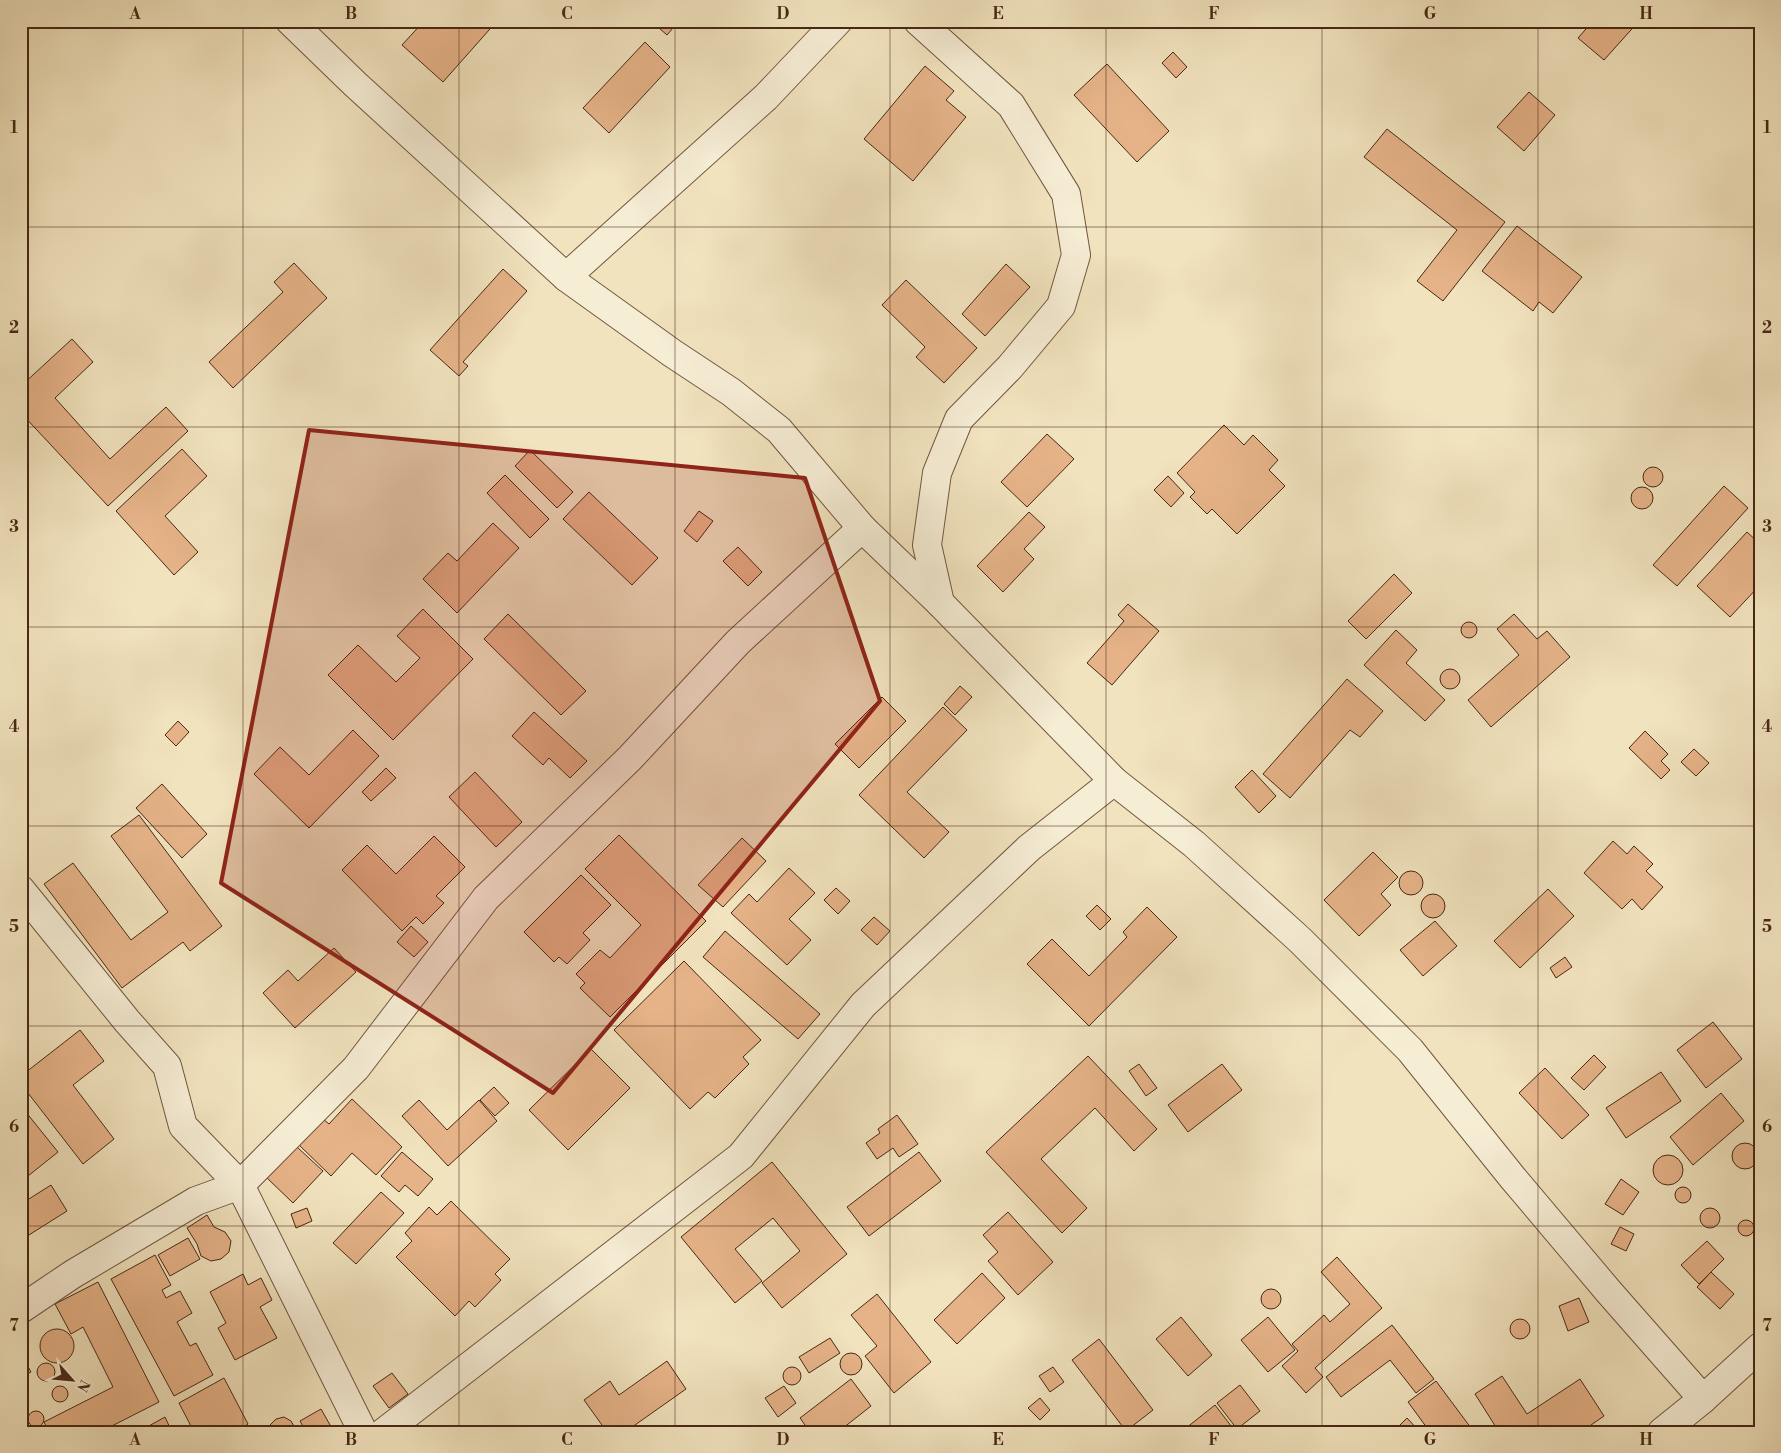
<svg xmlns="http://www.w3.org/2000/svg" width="1781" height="1453" viewBox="0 0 1781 1453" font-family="'Libre Bodoni',serif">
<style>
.building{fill:#e6b388;stroke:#482815}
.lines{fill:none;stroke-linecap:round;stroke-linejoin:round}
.street-casing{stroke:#72573f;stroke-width:30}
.street{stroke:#f6edd5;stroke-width:28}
.marked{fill:#8f2418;fill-opacity:0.2;stroke:#8f2418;stroke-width:4;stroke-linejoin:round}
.grid{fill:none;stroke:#482815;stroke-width:1;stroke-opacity:0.55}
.neatline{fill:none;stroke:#482815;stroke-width:2}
.grid-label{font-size:16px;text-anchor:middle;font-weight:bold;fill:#482815}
</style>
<rect width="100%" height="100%" fill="#f1e3be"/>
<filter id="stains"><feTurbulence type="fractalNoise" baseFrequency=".004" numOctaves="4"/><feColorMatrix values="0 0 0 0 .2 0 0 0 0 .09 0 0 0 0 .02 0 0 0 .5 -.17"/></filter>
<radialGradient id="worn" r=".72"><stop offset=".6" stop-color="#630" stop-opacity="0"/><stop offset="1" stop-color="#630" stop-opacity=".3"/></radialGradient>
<!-- building -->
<g class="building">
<path d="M424,21H438L445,28L451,21H497L443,82L402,45Z"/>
<path d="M651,21H679L667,35Z"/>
<path d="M1593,21H1639L1604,60L1578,38Z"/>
<path d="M645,42L670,67L609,133L583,108Z"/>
<path d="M1173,52L1187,67L1176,78L1162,63Z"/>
<path d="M1107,64L1169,131L1137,162L1074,95Z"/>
<path d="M925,66L954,91L946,100L966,117L913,181L864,139Z"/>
<path d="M1529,92L1555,115L1524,151L1497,127Z"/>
<path d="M1387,129L1505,222L1443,301L1417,281L1457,230L1364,157Z"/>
<path d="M1517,226L1582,277L1553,313L1539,302L1533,311L1482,271Z"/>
<path d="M294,263L327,298L233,388L209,362L283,292L274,282Z"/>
<path d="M1006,264L1030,287L985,336L962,314Z"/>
<path d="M503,269L527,291L463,362L468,366L459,376L430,350Z"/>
<path d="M906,280L977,348L944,383L916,357L925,347L882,305Z"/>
<path d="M72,339L93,362L55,398L110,459L166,407L188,431L108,506L21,413V386Z"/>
<path d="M1224,425L1244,445L1253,435L1278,460L1269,470L1285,486L1237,534L1212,509L1207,514L1190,497L1195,492L1177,473Z"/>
<path d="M1047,434L1074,459L1027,507L1001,482Z"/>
<path d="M182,449L207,476L165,516L198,552L174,575L116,511Z"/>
<path d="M530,450L573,492L557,508L515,466Z"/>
<circle cx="1653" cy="477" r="10"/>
<path d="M505,475L549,519L530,538L487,493Z"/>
<path d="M1168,476L1184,493L1171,507L1154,490Z"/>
<path d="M1724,486L1748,508L1677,586L1653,565Z"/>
<circle cx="1642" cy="498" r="11"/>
<path d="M589,492L658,558L632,585L563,519Z"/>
<path d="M699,511L713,521L697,542L684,531Z"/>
<path d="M1029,512L1045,527L1024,549L1034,559L1003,592L977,566Z"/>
<path d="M493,523L519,548L457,613L423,579L448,553L457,561Z"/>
<path d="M1747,532L1760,544V585L1730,617L1697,586Z"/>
<path d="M738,547L762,572L748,586L723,561Z"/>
<path d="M1394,574L1412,593L1366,639L1348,621Z"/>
<path d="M1128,604L1159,631L1112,685L1087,663L1124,621L1118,615Z"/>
<path d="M423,609L473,659L393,740L328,675L358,645L396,682L420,658L397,636Z"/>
<path d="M508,614L586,691L561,715L484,639Z"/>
<path d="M1514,614L1537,639L1547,631L1570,657L1491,727L1468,700L1519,655L1497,629Z"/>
<circle cx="1469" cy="630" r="8"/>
<path d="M1396,630L1417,650L1406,663L1445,700L1425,721L1364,665Z"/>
<circle cx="1450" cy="679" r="10"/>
<path d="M1347,679L1383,711L1360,737L1350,730L1290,798L1263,774Z"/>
<path d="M960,686L972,697L955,715L944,704Z"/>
<path d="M882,697L906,721L859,768L835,744Z"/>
<path d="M943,707L967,730L907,792L949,832L924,858L859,795Z"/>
<path d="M534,712L587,761L570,778L549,758L543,765L512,736Z"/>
<path d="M178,721L189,732L176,746L165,735Z"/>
<path d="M353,730L379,756L309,828L254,774L280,747L309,775Z"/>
<path d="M1645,731L1668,754L1661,761L1670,770L1661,779L1629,748Z"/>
<path d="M1694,749L1709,763L1696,776L1681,762Z"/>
<path d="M386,768L396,778L371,801L362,792Z"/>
<path d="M1252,770L1276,796L1259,813L1235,787Z"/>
<path d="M475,772L522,822L496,847L449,797Z"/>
<path d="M162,784L207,834L182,858L136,808Z"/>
<path d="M139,815L222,926L190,951L183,942L122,988L44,884L73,863L131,940L168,912L111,836Z"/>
<path d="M619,835L706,921L610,1017L580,988L585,983L576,974L600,950L610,958L641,925L585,869Z"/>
<path d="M434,836L465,867L436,896L444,903L423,924L416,917L402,931L342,870L367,845L396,874Z"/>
<path d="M742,838L766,861L723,907L698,885Z"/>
<path d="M1613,841L1627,854L1634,846L1653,864L1646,871L1663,887L1642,910L1632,899L1622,909L1584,873Z"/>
<path d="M1373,852L1398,877L1381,894L1391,905L1359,936L1324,900Z"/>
<path d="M789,868L815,893L789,919L811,940L787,965L731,913L749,894L757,902Z"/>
<circle cx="1411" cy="883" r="12"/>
<path d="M581,875L611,905L583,933L590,940L567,964L559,957L554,962L524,932Z"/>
<path d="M836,888L850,901L838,914L824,900Z"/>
<path d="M1548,889L1574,916L1520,968L1494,941Z"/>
<circle cx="1433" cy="906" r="12"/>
<path d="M1097,905L1111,919L1100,930L1086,916Z"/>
<path d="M1147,907L1177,937L1089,1026L1027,964L1052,939L1089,976L1127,937L1123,932Z"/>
<path d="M874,917L890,931L877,945L861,930Z"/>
<path d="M1435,921L1457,946L1423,976L1400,950Z"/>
<path d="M411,926L428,942L414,957L397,942Z"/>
<path d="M725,931L820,1014L798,1039L703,957Z"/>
<path d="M334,948L356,972L295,1028L263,993L288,970L298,981Z"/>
<path d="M1565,957L1572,967L1556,978L1550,968Z"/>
<path d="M684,961L761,1040L743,1057L749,1064L715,1098L708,1092L690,1109L614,1030Z"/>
<path d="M1713,1022L1742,1059L1706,1088L1677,1050Z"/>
<path d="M80,1030L104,1061L73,1085L114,1139L83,1164L21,1084V1076Z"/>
<path d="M591,1049L630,1088L568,1150L529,1110Z"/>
<path d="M1594,1055L1606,1067L1584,1090L1571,1078Z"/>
<path d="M1088,1056L1157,1129L1134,1151L1095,1108L1041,1159L1087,1208L1062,1233L986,1152Z"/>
<path d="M1139,1064L1157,1088L1146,1096L1129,1071Z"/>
<path d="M1222,1064L1242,1090L1188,1132L1168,1105Z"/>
<path d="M1545,1068L1589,1115L1562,1139L1519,1093Z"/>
<path d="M1661,1072L1681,1101L1626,1138L1606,1108Z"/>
<path d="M494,1087L509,1103L495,1116L480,1100Z"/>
<path d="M1721,1093L1744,1121L1693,1165L1670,1137Z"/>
<path d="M352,1099L402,1147L376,1175L352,1153L331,1176L298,1144L322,1118L329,1124Z"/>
<path d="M419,1100L447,1130L479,1100L497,1121L448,1166L402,1116Z"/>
<path d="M21,1106L58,1152L28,1176L21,1168Z"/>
<path d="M897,1115L918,1144L899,1157L893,1148L877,1159L866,1143L880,1133L878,1129Z"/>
<circle cx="1745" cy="1156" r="13"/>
<path d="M296,1146L323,1171L293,1203L266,1177Z"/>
<path d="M402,1152L433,1179L418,1196L405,1185L399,1192L381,1176Z"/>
<path d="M919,1152L941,1181L869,1236L847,1207Z"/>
<circle cx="1668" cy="1170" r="15"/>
<path d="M772,1162L847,1254L782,1308L762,1283L800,1251L773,1218L735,1249L762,1281L735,1303L681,1237Z"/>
<path d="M1621,1179L1639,1192L1623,1215L1605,1204Z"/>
<path d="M51,1185L67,1211L21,1240V1204Z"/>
<circle cx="1683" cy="1195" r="8"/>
<path d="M381,1192L404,1213L356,1264L333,1243Z"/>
<path d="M451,1201L510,1259L495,1274L501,1280L475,1307L469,1301L455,1316L396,1257L412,1241L405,1233L429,1207L437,1215Z"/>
<path d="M307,1208L312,1221L296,1228L291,1214Z"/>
<circle cx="1710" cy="1218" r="10"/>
<path d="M1008,1212L1053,1262L1018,1295L988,1261L998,1252L983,1235Z"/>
<path d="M207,1215L214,1227L225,1232L231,1241L229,1252L221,1259L211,1261L201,1256L197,1244L187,1228Z"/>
<circle cx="1746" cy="1228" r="8"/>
<path d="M1620,1227L1634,1234L1626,1251L1611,1244Z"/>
<path d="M188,1238L200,1259L170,1276L158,1255Z"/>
<path d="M1707,1241L1724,1259L1699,1284L1681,1265Z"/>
<path d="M155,1255L171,1285L162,1290L166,1298L180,1291L192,1313L177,1322L190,1346L196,1343L213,1375L174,1396L111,1279Z"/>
<path d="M1337,1257L1382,1308L1315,1368L1323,1377L1306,1393L1282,1366L1298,1351L1292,1344L1324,1315L1330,1322L1350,1304L1321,1272Z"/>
<path d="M1711,1272L1734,1294L1720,1309L1697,1287Z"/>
<path d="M982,1273L1005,1298L957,1344L934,1320Z"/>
<path d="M243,1274L248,1285L261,1278L272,1300L260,1307L277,1338L235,1360L218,1328L226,1323L210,1292Z"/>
<path d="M98,1282L159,1402L100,1432H49L44,1422L113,1387L83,1327L71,1334L55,1304Z"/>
<circle cx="1271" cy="1299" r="10"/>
<path d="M877,1294L931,1362L894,1393L865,1356L877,1346L851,1315Z"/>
<path d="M1579,1298L1589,1322L1568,1331L1559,1306Z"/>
<path d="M1181,1317L1212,1355L1188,1376L1156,1339Z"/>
<path d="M1268,1317L1295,1350L1268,1372L1241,1340Z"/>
<circle cx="1520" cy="1329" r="10"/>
<path d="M1392,1325L1434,1379L1416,1393L1390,1360L1341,1397L1326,1377Z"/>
<circle cx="57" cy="1346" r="17"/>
<path d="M830,1338L840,1353L809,1373L799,1357Z"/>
<path d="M1099,1339L1153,1410L1126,1431L1072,1360Z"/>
<circle cx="851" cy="1364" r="11"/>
<path d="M21,1354L31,1372L21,1377Z"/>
<path d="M667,1361L686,1389L625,1432H607L584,1400L610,1381L619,1395Z"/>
<circle cx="46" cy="1372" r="9"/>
<circle cx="792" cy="1376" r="9"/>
<path d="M1053,1367L1064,1382L1050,1392L1039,1376Z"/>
<path d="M392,1373L408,1394L389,1408L373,1386Z"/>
<path d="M1502,1376L1527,1414L1580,1379L1604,1416L1581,1432H1499L1475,1394Z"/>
<path d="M224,1378L248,1424L236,1432H194L179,1403Z"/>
<path d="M851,1379L871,1406L838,1432H810L800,1418Z"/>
<path d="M1436,1381L1474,1432H1430L1408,1402Z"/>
<path d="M1240,1385L1260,1411L1237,1429L1217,1403Z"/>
<path d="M784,1386L796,1403L778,1417L765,1398Z"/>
<circle cx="60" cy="1394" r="8"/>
<path d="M1040,1398L1050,1410L1040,1420L1028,1408Z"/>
<path d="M1215,1405L1235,1431L1181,1432Z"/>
<path d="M321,1409L334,1432H306L300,1421Z"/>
<circle cx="36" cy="1419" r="8"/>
<path d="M165,1417L172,1432H138Z"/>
<path d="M284,1417L291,1421L295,1428L294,1432H269L270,1425L276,1419Z"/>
<path d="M1407,1418L1420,1432H1393Z"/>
</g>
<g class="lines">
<!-- street casing -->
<g class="street-casing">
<g id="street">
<path d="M290,21L355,84L566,277L672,353L731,392L779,430L862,528L940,603L1114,781L1194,844L1300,940L1410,1050L1512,1177L1609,1292L1703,1399"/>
<path d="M918,21L1011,105L1066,194L1076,255L1061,306L1010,367L959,419L937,473L927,545L940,603"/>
<path d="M566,277L766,97L838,21"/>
<path d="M21,890L127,1021L167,1066L183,1126L240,1185L363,1432"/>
<path d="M21,1309L73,1274L196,1201L240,1185L356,1068L486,898L630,758L738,642L862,528"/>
<path d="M384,1432L741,1156L863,1005L1029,848L1114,781"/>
<path d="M1662,1432L1703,1399L1760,1347"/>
</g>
</g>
<!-- street -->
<use href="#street" class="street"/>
</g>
<!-- marked area -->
<path class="marked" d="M309,430L805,478L880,701L553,1093L221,883Z"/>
<!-- grid -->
<path class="grid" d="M243,21V1432M459,21V1432M675,21V1432M890,21V1432M1106,21V1432M1322,21V1432M1538,21V1432M21,227H1760M21,427H1760M21,627H1760M21,826H1760M21,1026H1760M21,1226H1760"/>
<!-- margin -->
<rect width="1781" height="1453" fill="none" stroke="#f1e3be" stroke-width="55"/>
<!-- north arrow -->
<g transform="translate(72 1380) rotate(117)" stroke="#f6edd5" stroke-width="4" paint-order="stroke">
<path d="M0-4L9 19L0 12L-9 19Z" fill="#482815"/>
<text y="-8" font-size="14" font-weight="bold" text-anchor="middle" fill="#482815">N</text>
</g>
<rect x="28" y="28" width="1726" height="1398" class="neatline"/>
<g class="grid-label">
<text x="135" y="19">A</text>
<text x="351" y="19">B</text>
<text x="567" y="19">C</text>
<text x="783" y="19">D</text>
<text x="998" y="19">E</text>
<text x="1214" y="19">F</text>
<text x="1430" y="19">G</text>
<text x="1646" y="19">H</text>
<text x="14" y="133">1</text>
<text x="1767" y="133">1</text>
<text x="14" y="333">2</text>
<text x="1767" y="333">2</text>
<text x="14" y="532">3</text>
<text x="1767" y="532">3</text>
<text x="14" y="732">4</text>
<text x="1767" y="732">4</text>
<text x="14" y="932">5</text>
<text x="1767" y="932">5</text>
<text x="14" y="1132">6</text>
<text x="1767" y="1132">6</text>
<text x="14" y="1331">7</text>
<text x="1767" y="1331">7</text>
<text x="135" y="1445">A</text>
<text x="351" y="1445">B</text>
<text x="567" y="1445">C</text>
<text x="783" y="1445">D</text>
<text x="998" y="1445">E</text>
<text x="1214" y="1445">F</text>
<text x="1430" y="1445">G</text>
<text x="1646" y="1445">H</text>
</g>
<rect width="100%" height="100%" filter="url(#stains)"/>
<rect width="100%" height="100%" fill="url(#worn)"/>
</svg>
